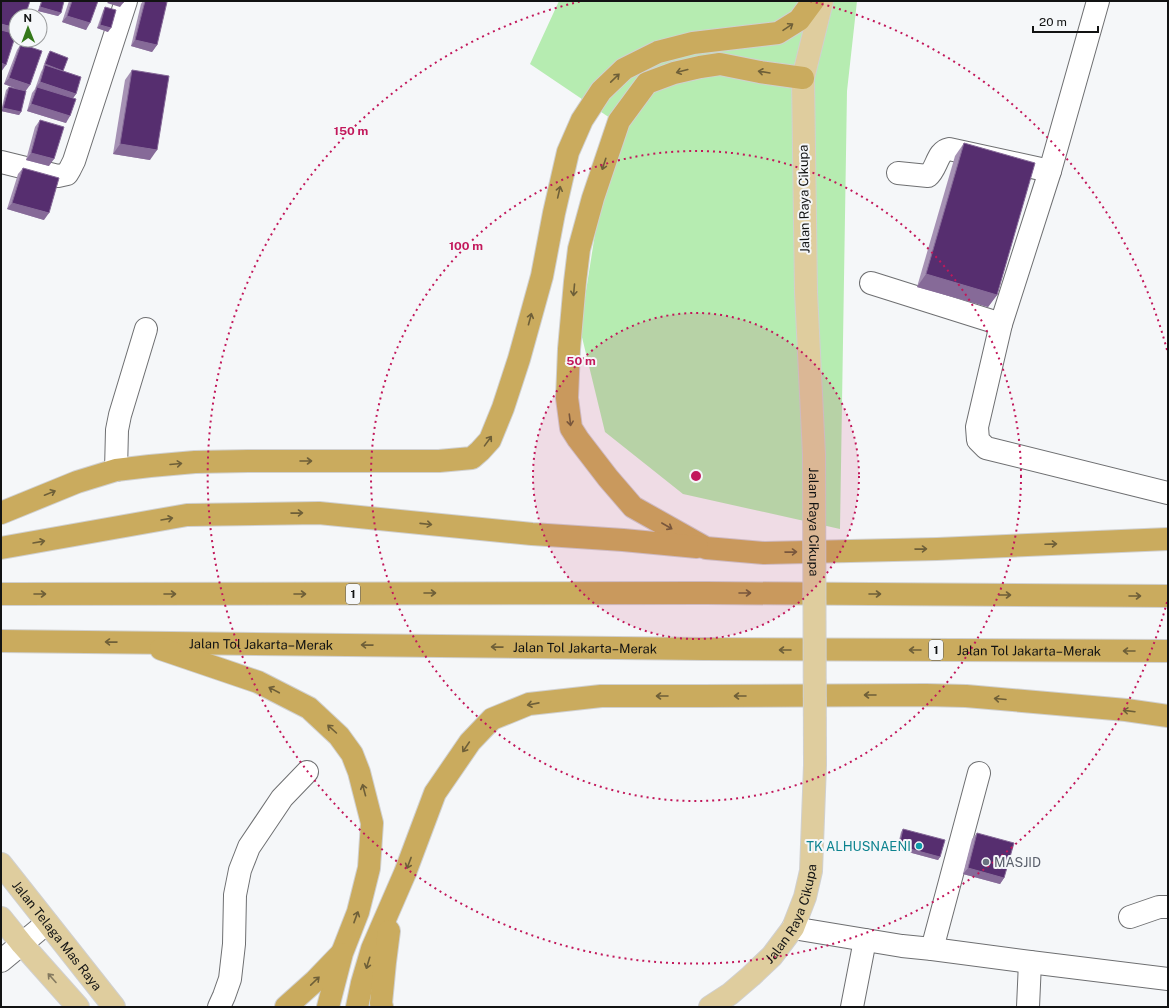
<svg xmlns="http://www.w3.org/2000/svg" width="1169" height="1008" viewBox="0 0 1169 1008" font-family="'Public Sans',sans-serif">
<style>
.green{fill:#b6ecb1}
.lines{fill:none;stroke-linecap:round;stroke-linejoin:round}
.minor-casing{stroke:#6e6f71;stroke-width:24}
.major-casing{stroke:#d0d0d0;stroke-width:24}
.highway-casing{stroke:#d0d0d0;stroke-width:24}
.minor{stroke:#fff;stroke-width:22}
.major{stroke:#dfcd9e;stroke-width:22}
.highway{stroke:#caab5e;stroke-width:22}
.major-bridge-casing{stroke:#d0d0d0;stroke-width:24;stroke-linecap:butt}
.major-bridge{stroke:#dfcd9e;stroke-width:22}
.wall{fill:#a692b4}
.shaded-wall{fill:#866a98}
.building{fill:#562e6f;stroke:#866a98}
.oneway{stroke:#6e5f38}
.oneway2{stroke:#83795f}
.ring{fill:none;stroke:#c2185b;stroke-width:2;stroke-dasharray:2 4}
.culture-dot{fill:#0f9aa8;stroke:#f5f7f9;stroke-width:1.5}
.worship-dot{fill:#6b7280;stroke:#f5f7f9;stroke-width:1.5}
.labels{text-anchor:middle;dominant-baseline:central;stroke-width:4;stroke-linejoin:round;paint-order:stroke}
.shield{fill:#f5f7f9;stroke:#565758;stroke-width:1}
.shield-label{font-size:12px;font-weight:bold;fill:#121313}
.street-label{font-size:13px;fill:#121313;stroke:#f5f7f9}
.culture-label{font-size:13px;fill:#0d838f;stroke:#f5f7f9;text-anchor:end}
.worship-label{font-size:13px;fill:#5b616d;stroke:#f5f7f9;text-anchor:start}
.centre{fill:#c2185b;stroke:#f5f7f9;stroke-width:2}
.ring-label{font-size:12px;text-anchor:middle;font-weight:bold;fill:#c2185b;stroke:#f5f7f9;stroke-width:4;stroke-linejoin:round;paint-order:stroke}
</style>
<rect width="100%" height="100%" fill="#f5f7f9"/>
<!-- green -->
<path class="green" d="M559,1H857L847,91L840,529L683,494L605,432L580,329L613,120L530,64Z"/>
<g class="lines">
<!-- minor casing -->
<g class="minor-casing">
<g id="minor">
<path d="M1098,1L1050,171L1001,324L977,427L978,440L986,448L1168,493"/>
<path d="M1,162L58,176L67,174L70,169L74,161L126,1"/>
<path d="M898,173L928,176C937,169 937,151 949,149L1050,171"/>
<path d="M871,283L1001,324"/>
<path d="M116,470L117,430L120,415L146,329"/>
<path d="M1130,917L1159,907H1168"/>
<path d="M793,928L902,946L932,949L1030,962L1168,979"/>
<path d="M932,949L979,773"/>
<path d="M1,961L47,923"/>
<path d="M219,1007L224,996L230,979L234,944L235,895L240,870L249,847L282,798L307,772"/>
<path d="M852,1007L865,940"/>
<path d="M1028,1007L1030,962"/>
</g>
</g>
<!-- major casing -->
<g class="major-casing">
<g id="major">
<path d="M814,455L806,292L803,78L822,1"/>
<path id="s1" d="M1,864L114,1007"/>
<path d="M1,918L22,944L78,1007"/>
<path id="s2" d="M710,1007L730,994L751,976L772,956L793,928L805,897L811,871L815,765"/>
</g>
</g>
<!-- highway casing -->
<g class="highway-casing">
<g id="highway">
<path d="M803,78L760,72L720,64L700,67L674,73L647,83L619,121L593,198L579,249L575,282L569,349L567,398L571,428L578,439L608,478L633,507L706,548L764,553L937,549L1168,539"/>
<path d="M1,513L77,482L116,470L150,466L195,462L248,461H439L472,458L480,451L490,440L503,408L519,359L542,276L554,213L568,152L582,120L601,91L624,69L658,52L693,43L778,33L799,20L813,1"/>
<path d="M1,548L187,515L319,513L532,534L623,540L697,547"/>
<path d="M1,594L706,593L1168,596"/>
<path id="s3" d="M1,641L704,649L1168,651"/>
<path d="M161,649L258,682L309,708L339,736L352,754L359,772L372,823L369,868L358,912L342,953L328,1007"/>
<path d="M286,1007L315,981L341,954"/>
<path d="M357,1007L362,983L372,949L405,873L435,793L470,742L492,719L529,704L601,696H701L926,695L966,696L1126,710L1168,716"/>
<path d="M382,1007L381,1003L385,962L389,931"/>
</g>
</g>
<!-- minor -->
<use href="#minor" class="minor"/>
<!-- major -->
<use href="#major" class="major"/>
<!-- highway -->
<use href="#highway" class="highway"/>
<!-- major-bridge casing -->
<g class="major-bridge-casing">
<g id="major-bridge">
<path id="s4" d="M814,455L815,765"/>
</g>
</g>
<!-- major-bridge -->
<use href="#major-bridge" class="major-bridge"/>
</g>
<!-- wall -->
<g class="wall">
<path d="M41,1H64L61,13L58,16L38,11Z"/>
<path d="M69,1H98L86,30L62,22Z"/>
<path d="M143,1H162L157,45L152,52L131,46L141,4Z"/>
<path d="M105,7L108,32L97,28L103,11Z"/>
<path d="M21,44L26,91L21,112L19,115L1,111L6,90L9,87L18,89L4,84L17,50Z"/>
<path d="M50,51L63,71L76,94L73,98L66,123L27,111L32,93L35,89L41,72L43,68V67L48,54Z"/>
<path d="M132,70L150,160L113,154L125,80Z"/>
<path d="M40,120L49,166L26,160L35,127Z"/>
<path d="M964,143L997,295L988,307L917,287L955,156Z"/>
<path d="M23,168L44,220L7,209L18,174Z"/>
<path d="M903,829L940,857L938,860L897,849L901,832Z"/>
<path d="M977,833L1004,878L1000,884L963,874L972,839Z"/>
</g>
<!-- shaded-wall -->
<g class="shaded-wall">
<path d="M109,1H115L123,3L120,7L107,3Z"/>
<path d="M40,7L61,13L58,16L38,11Z"/>
<path d="M67,16L90,23L86,30L62,22Z"/>
<path d="M1,24L16,28V36L14,40L1,36Z"/>
<path d="M100,25L111,28L108,32L97,28Z"/>
<path d="M135,40L157,45L152,52L131,46Z"/>
<path d="M1,63L6,65L1,72Z"/>
<path d="M9,78L30,85L25,92L4,84Z"/>
<path d="M40,82L76,94L71,101L37,87L35,89Z"/>
<path d="M31,104L70,116L66,123L27,111Z"/>
<path d="M3,108L21,112L19,115L1,111Z"/>
<path d="M120,144L157,150L150,160L113,154Z"/>
<path d="M31,153L54,159L49,166L26,160Z"/>
<path d="M12,203L49,213L44,220L7,209Z"/>
<path d="M926,274L997,295L988,307L917,287Z"/>
<path d="M899,846L940,857L938,860L897,849Z"/>
<path d="M968,868L1004,878L1000,884L963,874Z"/>
</g>
<!-- building -->
<g class="building">
<path d="M1,1H30L25,16H16V28L1,24Z"/>
<path d="M42,1H64L61,13L40,7Z"/>
<path d="M72,1H98L90,23L67,16Z"/>
<path d="M115,1H124L123,3Z"/>
<path d="M145,1H162L167,2L157,45L135,40Z"/>
<path d="M105,7L116,10L111,28L100,25Z"/>
<path d="M1,30L16,34L6,65L1,63Z"/>
<path d="M21,44L42,51L30,85L9,78Z"/>
<path d="M50,51L68,58L63,71L45,64Z"/>
<path d="M45,65L81,77L76,94L40,82Z"/>
<path d="M132,70L169,76L157,150L120,144Z"/>
<path d="M9,87L26,91L21,112L3,108Z"/>
<path d="M37,87L76,99L70,116L31,104Z"/>
<path d="M40,120L64,127L54,159L31,153Z"/>
<path d="M964,143L1035,163L997,295L926,274Z"/>
<path d="M23,168L59,178L49,213L12,203Z"/>
<path d="M903,829L945,840L940,857L899,846Z"/>
<path d="M977,833L1014,843L1004,878L968,868Z"/>
</g>
<!-- one-way arrows -->
<defs><path id="oneway-shaft" d="M-6 0H5M1.5-3L5.5 0L1.5 3" fill="none" stroke-width="1.6" stroke-linecap="round" stroke-linejoin="round"/></defs>
<g class="oneway">
<use href="#oneway-shaft" transform="translate(788 27) rotate(-34)"/>
<use href="#oneway-shaft" transform="translate(682 71) rotate(165)"/>
<use href="#oneway-shaft" transform="translate(764 72) rotate(-171)"/>
<use href="#oneway-shaft" transform="translate(615 78) rotate(-44)"/>
<use href="#oneway-shaft" transform="translate(604 164) rotate(108)"/>
<use href="#oneway-shaft" transform="translate(559 192) rotate(-77)"/>
<use href="#oneway-shaft" transform="translate(574 290) rotate(95)"/>
<use href="#oneway-shaft" transform="translate(530 319) rotate(-75)"/>
<use href="#oneway-shaft" transform="translate(570 420) rotate(83)"/>
<use href="#oneway-shaft" transform="translate(488 441) rotate(-54)"/>
<use href="#oneway-shaft" transform="translate(306 461)"/>
<use href="#oneway-shaft" transform="translate(176 464) rotate(-5)"/>
<use href="#oneway-shaft" transform="translate(50 493) rotate(-22)"/>
<use href="#oneway-shaft" transform="translate(297 513) rotate(-1)"/>
<use href="#oneway-shaft" transform="translate(167 519) rotate(-10)"/>
<use href="#oneway-shaft" transform="translate(426 524) rotate(6)"/>
<use href="#oneway-shaft" transform="translate(667 526) rotate(30)"/>
<use href="#oneway-shaft" transform="translate(39 542) rotate(-10)"/>
<use href="#oneway-shaft" transform="translate(1051 544) rotate(-2)"/>
<use href="#oneway-shaft" transform="translate(921 549) rotate(-1)"/>
<use href="#oneway-shaft" transform="translate(791 552) rotate(-1)"/>
<use href="#oneway-shaft" transform="translate(430 593)"/>
<use href="#oneway-shaft" transform="translate(745 593)"/>
<use href="#oneway-shaft" transform="translate(40 594)"/>
<use href="#oneway-shaft" transform="translate(170 594)"/>
<use href="#oneway-shaft" transform="translate(300 594)"/>
<use href="#oneway-shaft" transform="translate(875 594)"/>
<use href="#oneway-shaft" transform="translate(1005 595)"/>
<use href="#oneway-shaft" transform="translate(1135 596)"/>
<use href="#oneway-shaft" transform="translate(111 642) rotate(-179)"/>
<use href="#oneway-shaft" transform="translate(367 645) rotate(-179)"/>
<use href="#oneway-shaft" transform="translate(497 647) rotate(-179)"/>
<use href="#oneway-shaft" transform="translate(785 650) rotate(-180)"/>
<use href="#oneway-shaft" transform="translate(915 650) rotate(-180)"/>
<use href="#oneway-shaft" transform="translate(1129 651) rotate(-180)"/>
<use href="#oneway-shaft" transform="translate(274 690) rotate(-152)"/>
<use href="#oneway-shaft" transform="translate(870 695) rotate(180)"/>
<use href="#oneway-shaft" transform="translate(662 696) rotate(-180)"/>
<use href="#oneway-shaft" transform="translate(740 696) rotate(180)"/>
<use href="#oneway-shaft" transform="translate(1000 699) rotate(-175)"/>
<use href="#oneway-shaft" transform="translate(533 704) rotate(169)"/>
<use href="#oneway-shaft" transform="translate(1129 711) rotate(-173)"/>
<use href="#oneway-shaft" transform="translate(332 729) rotate(-138)"/>
<use href="#oneway-shaft" transform="translate(466 747) rotate(124)"/>
<use href="#oneway-shaft" transform="translate(364 790) rotate(-105)"/>
<use href="#oneway-shaft" transform="translate(409 863) rotate(111)"/>
<use href="#oneway-shaft" transform="translate(356 917) rotate(-70)"/>
<use href="#oneway-shaft" transform="translate(368 963) rotate(107)"/>
<use href="#oneway-shaft" transform="translate(315 981) rotate(-44)"/>
</g>
<use class="oneway2" href="#oneway-shaft" transform="translate(52 978) rotate(-132)"/>
<!-- distance rings -->
<circle cx="696" cy="476" r="163" fill="#c2185b" fill-opacity=".12"/>
<g class="ring">
<circle cx="696" cy="476" r="163"/>
<circle cx="696" cy="476" r="325"/>
<path d="M1167 602A488 488 0 1 1 582 1M810 1A488 488 0 0 1 1167 350"/>
</g>
<!-- markers -->
<circle class="culture-dot" cx="919" cy="846" r="4"/>
<circle class="worship-dot" cx="986" cy="862" r="4"/>
<g class="labels">
<!-- shield labels -->
<g class="shield">
<rect x="346" y="584" width="14" height="20" rx="3"/>
<rect x="929" y="640" width="14" height="20" rx="3"/>
</g>
<g class="shield-label">
<text x="353" y="594">1</text>
<text x="936" y="650">1</text>
</g>
<!-- street labels -->
<g class="street-label">
<text transform="translate(804 199) rotate(-91)">Jalan Raya Cikupa</text>
<text stroke="none"><textPath href="#s4" startOffset="67">Jalan Raya Cikupa</textPath></text>
<text stroke="none"><textPath href="#s3" startOffset="260">Jalan Tol Jakarta–Merak</textPath></text>
<text stroke="none"><textPath href="#s3" startOffset="584">Jalan Tol Jakarta–Merak</textPath></text>
<text stroke="none"><textPath href="#s3" startOffset="1028">Jalan Tol Jakarta–Merak</textPath></text>
<text stroke="none"><textPath href="#s2" startOffset="128">Jalan Raya Cikupa</textPath></text>
<text stroke="none"><textPath href="#s1" startOffset="91">Jalan Telaga Mas Raya</textPath></text>
</g>
<!-- culture labels -->
<g class="culture-label">
<text x="911" y="846">TK ALHUSNAENI</text>
</g>
<!-- worship labels -->
<g class="worship-label">
<text x="994" y="862">MASJID</text>
</g>
</g>
<circle cx="696" cy="476" r="6" class="centre"/>
<g class="ring-label">
<text x="351" y="135">150 m</text>
<text x="466" y="250">100 m</text>
<text x="581" y="365">50 m</text>
</g>
<!-- border -->
<rect width="1169" height="1008" fill="none" stroke="#121313" stroke-width="4"/>
<!-- north arrow -->
<g transform="translate(28 28) rotate(359)"><circle r="19" fill="#f5f7f9" stroke="#9a9c9d"/>
<path d="M0-3L7 15L0 10L-7 15Z" fill="#34781a"/>
<text y="-6" font-size="11" font-weight="bold" text-anchor="middle" fill="#121313">N</text>
</g>
<!-- scale -->
<path d="M1033 26v6h65v-6" fill="none" stroke="#121313" stroke-width="2"/>
<text x="1039" y="26" font-size="12" fill="#121313" stroke="#f5f7f9" stroke-width="3" paint-order="stroke">20 m</text>
</svg>
